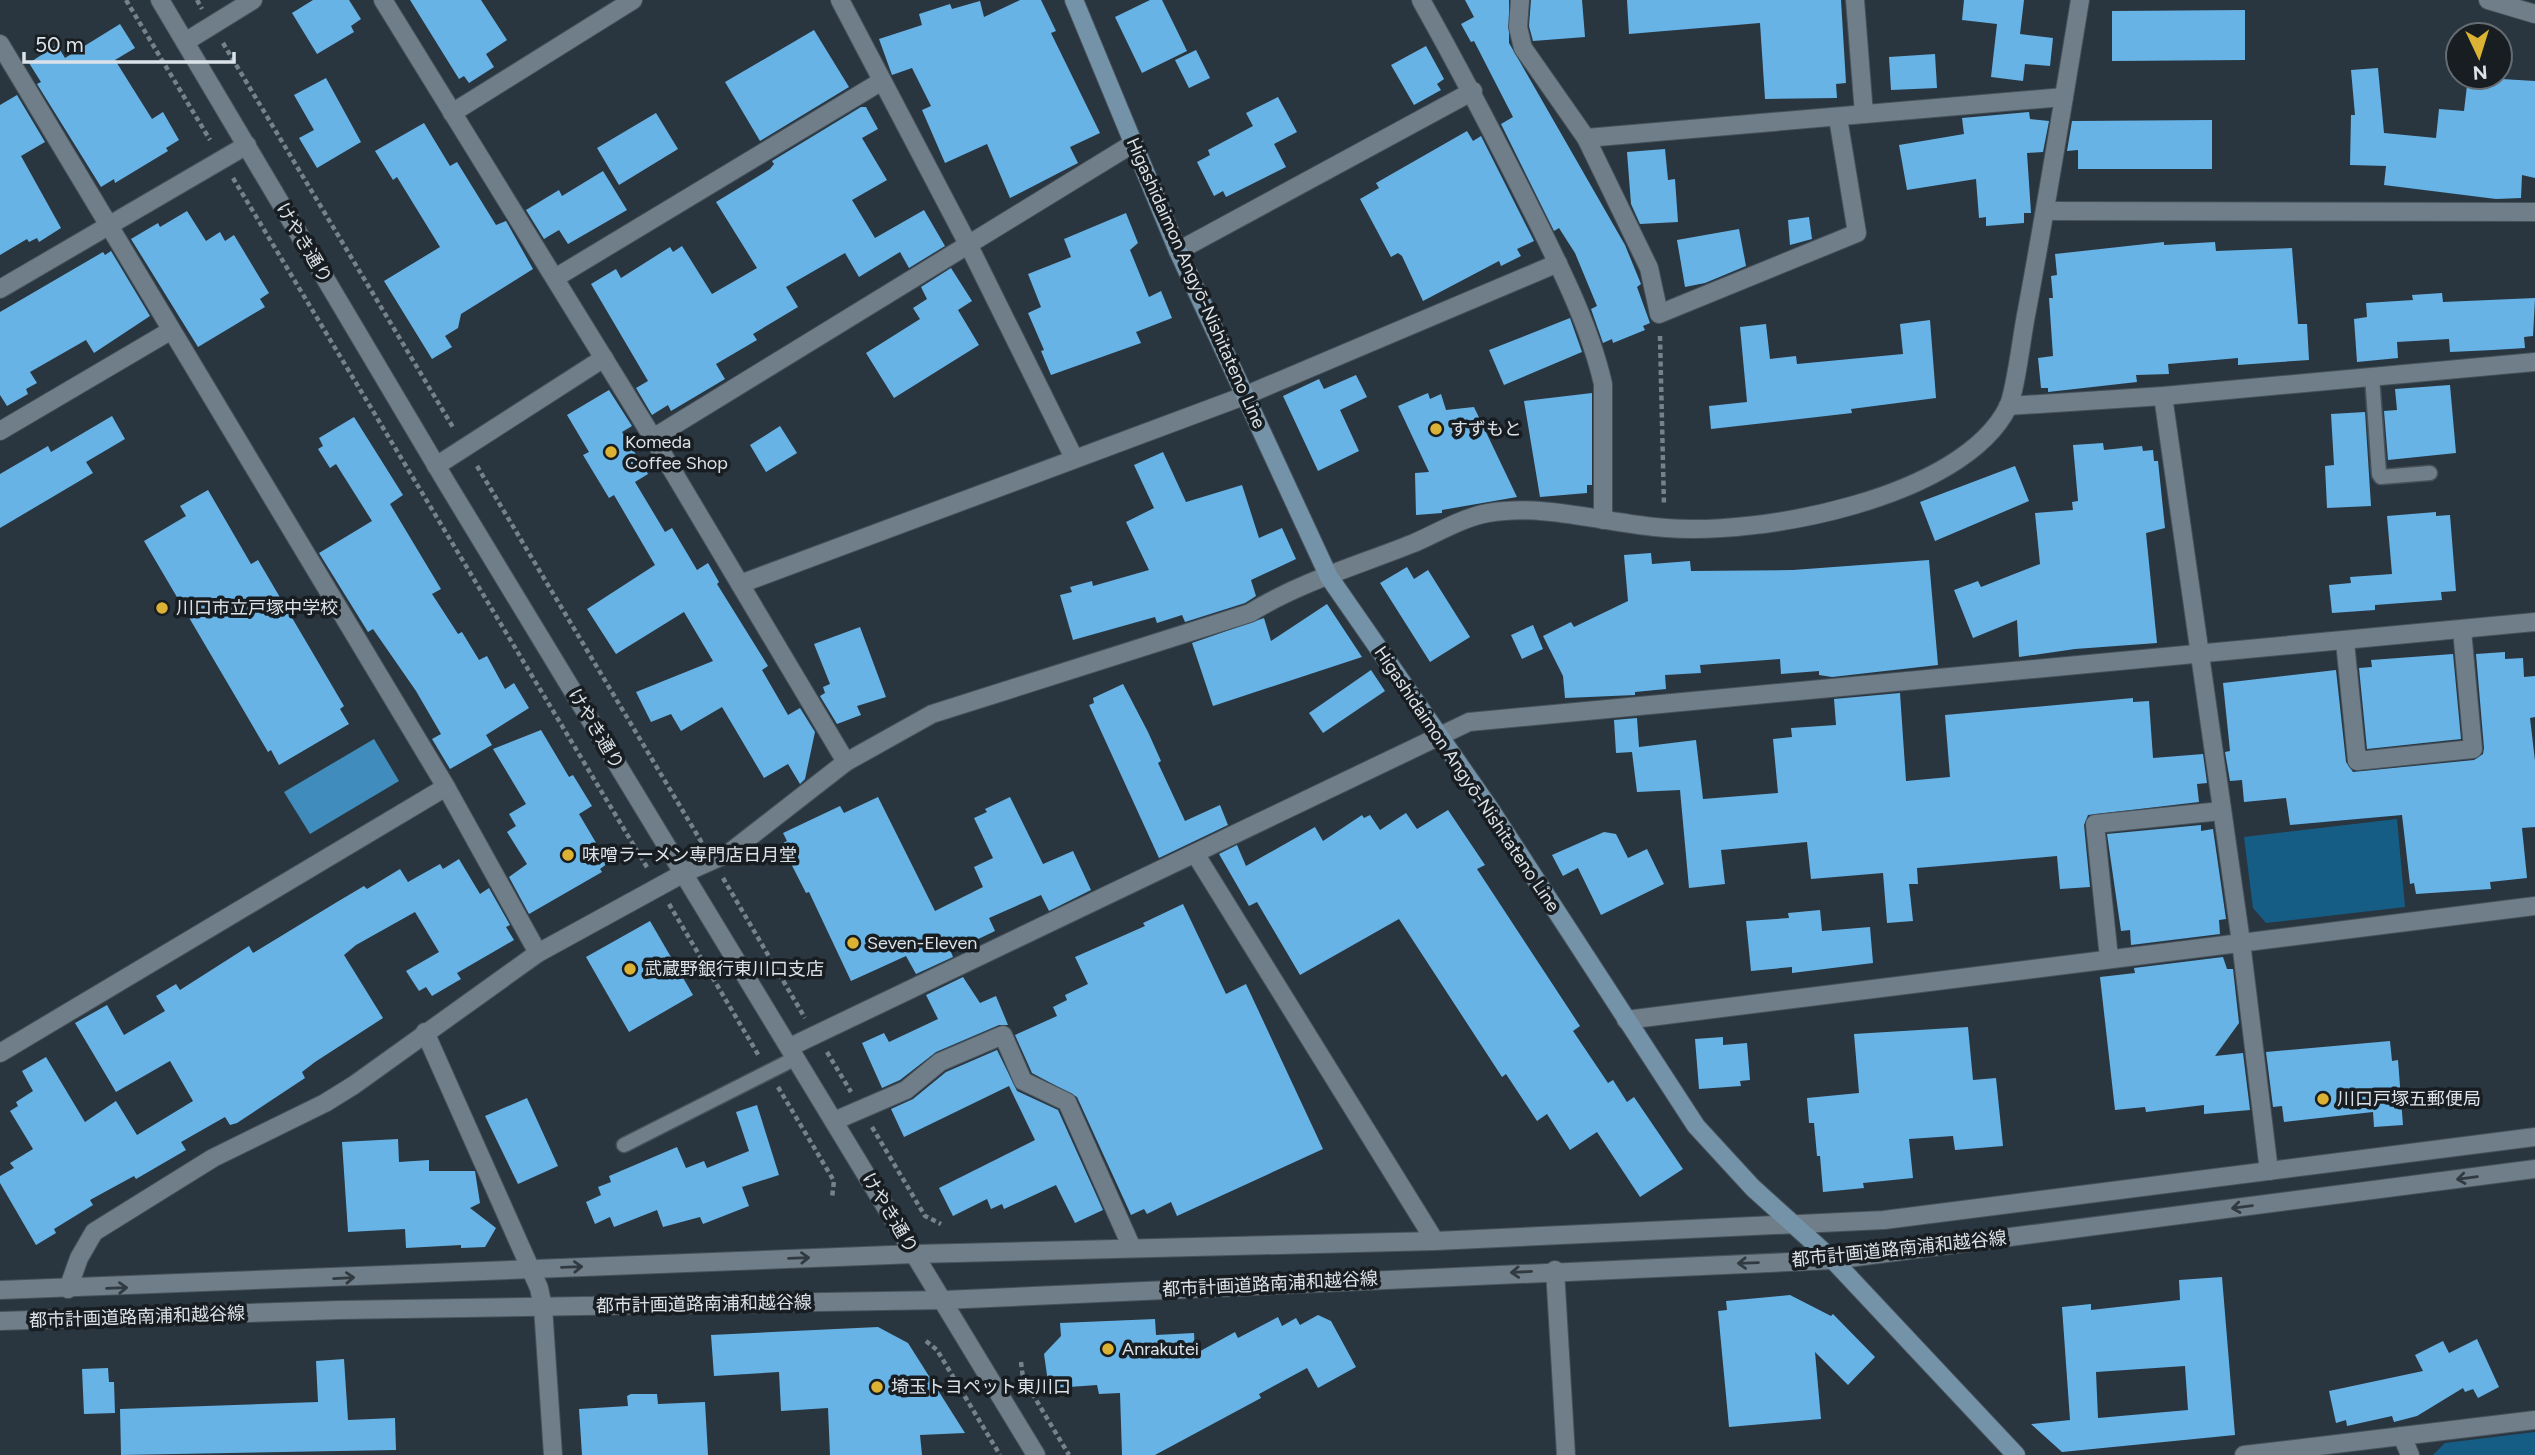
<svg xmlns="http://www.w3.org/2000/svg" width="2535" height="1455" viewBox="0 0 2535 1455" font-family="Figtree,'Noto Sans JP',sans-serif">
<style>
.green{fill:#165d86}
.water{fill:#408cbc}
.building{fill:#68b3e6;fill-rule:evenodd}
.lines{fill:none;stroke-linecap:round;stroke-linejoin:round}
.service-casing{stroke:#465159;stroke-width:17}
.minor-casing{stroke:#465159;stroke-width:20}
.tertiary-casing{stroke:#465159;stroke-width:20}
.secondary-casing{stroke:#465159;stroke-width:20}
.path{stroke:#768189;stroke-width:4.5;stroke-dasharray:5 3.5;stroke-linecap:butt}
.service{stroke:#6f7e89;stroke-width:14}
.minor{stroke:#6f7e89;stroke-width:18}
.tertiary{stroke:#6f7e89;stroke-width:18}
.secondary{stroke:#7492a8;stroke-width:18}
.oneway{stroke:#313a40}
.poi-dot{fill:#dbb233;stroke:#171d21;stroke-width:2.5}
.labels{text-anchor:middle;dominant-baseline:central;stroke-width:7;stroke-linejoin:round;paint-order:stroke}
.street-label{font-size:18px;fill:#dbe3e9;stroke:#171d21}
.poi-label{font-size:18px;fill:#dbe3e9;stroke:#171d21;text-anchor:start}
</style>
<rect width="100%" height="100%" fill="#293640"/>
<!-- green -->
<g class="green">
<path d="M2397,819L2405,907L2266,923L2253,908L2244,837Z"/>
<path d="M2535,1432V1455H2433L2445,1443Z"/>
</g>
<!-- water -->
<path class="water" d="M374,739L399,781L310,834L284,792Z"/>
<!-- building -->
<g class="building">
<path d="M313,0H349L361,19L351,26L354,32L317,54L292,13Z"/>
<path d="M410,0H481L507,40L486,54L494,67L469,83L464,76L459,79Z"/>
<path d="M1020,0H1041L1056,31L1051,33L1100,133L1070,147L1078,163L1010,198L987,144L945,163L922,110L931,106L912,68L892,75L879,39L922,25L919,14L950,4L952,9L980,1L984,17Z"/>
<path d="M1150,0H1162L1187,51L1142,73L1115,17Z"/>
<path d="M1465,0H1509V43L1625,245L1641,284L1637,287L1650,323L1643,326L1645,330L1613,343L1612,339L1603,343L1591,309L1597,306L1575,253L1559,228L1554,231L1501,124L1513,117L1474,41L1471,42L1461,24L1474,17Z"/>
<path d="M1531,0H1582L1585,37L1533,41L1529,26Z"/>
<path d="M1627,0H1841L1846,83L1836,84L1837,98L1765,99L1760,23L1629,34Z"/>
<path d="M1964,0H2024L2020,34L2053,38L2050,66L2025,64L2023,81L1991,77L1997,24L1962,20Z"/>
<path d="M2245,10V60L2112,61V11Z"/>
<path d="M120,24L135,48L115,60L152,119L163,112L179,140L166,148L168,151L115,183L114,179L101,187L37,84L41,82L29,63L57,45L65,58Z"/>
<path d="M814,30L849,87L760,141L725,82Z"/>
<path d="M1426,46L1444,79L1437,84L1441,90L1414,105L1391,65Z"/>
<path d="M1196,50L1210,78L1189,88L1175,60Z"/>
<path d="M1935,54L1937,88L1891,90L1889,57Z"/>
<path d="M2378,68L2384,133L2436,138L2439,109L2464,111L2468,77L2535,81V178L2522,175L2521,198L2496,199L2384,185L2386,166L2350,165L2351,115H2355L2351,70Z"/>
<path d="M326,78L361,142L317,168L299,138L314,130L294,95Z"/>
<path d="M17,95L45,142L21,156L61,228L39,242L37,238L29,242L27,239L0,255V105Z"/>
<path d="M1278,97L1297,132L1274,144L1286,167L1226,197L1223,191L1214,196L1197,162L1210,155L1208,150L1253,126L1246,113Z"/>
<path d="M861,107H866L878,129L862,138L887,180L852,200L875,238L924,210L945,246L909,268L900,252L859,277L845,253L786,287L798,307L753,334L757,340L716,364L725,379L671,411L668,405L652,415L636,388L648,381L591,284L616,269L621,278L670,247L673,252L682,246L712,294L757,268L716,202L770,169L774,164L772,161Z"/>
<path d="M2029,112L2030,119L2049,121L2043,152L2027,153L2031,213H2024V223L1986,226V217L1979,218L1976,179L1907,190L1899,145L1964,134L1962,118Z"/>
<path d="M656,113L678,149L619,185L597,148Z"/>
<path d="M2212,120V169H2078V150L2067,151L2072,121Z"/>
<path d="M424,123L450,166L457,162L496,225L506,221L533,269L461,314L458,328L445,336L452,347L432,359L384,281L440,247L397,177L393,180L375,151Z"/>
<path d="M1467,131L1473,141L1481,136L1534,241L1517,249L1521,256L1501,266L1499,261L1423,301L1402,256L1398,253L1391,257L1360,199L1379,188L1376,183Z"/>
<path d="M1665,149L1668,180L1675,179L1678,222L1640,224L1631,204L1627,152Z"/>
<path d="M603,171L627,210L568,244L559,230L544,239L526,210L559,190L562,196Z"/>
<path d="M187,211L206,241L220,232L225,241L234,235L269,293L260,299L265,307L198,347L131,239L158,223L160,227Z"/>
<path d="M1126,213L1138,243L1130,250L1149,297L1161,291L1172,318L1136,332L1141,343L1051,375L1041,351L1044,350L1028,313L1041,307L1028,274L1071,257L1064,239Z"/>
<path d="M1809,217L1812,239L1790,245L1788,220Z"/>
<path d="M1739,229L1746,266L1705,283L1685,287L1677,240Z"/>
<path d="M2164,242V245L2215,242L2216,251L2292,248L2298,324H2307L2309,360L2238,365V358L2168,364L2169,374L2136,375L2137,382L2048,392V388H2041L2038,358L2053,356L2049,298H2053L2051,276L2057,275L2055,254Z"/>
<path d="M111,251L150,316L94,353L86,340L30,372L37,383L26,389L28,394L7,406L0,395V312L103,252L105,255Z"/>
<path d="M951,268L972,301L958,310L979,345L894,398L866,353L920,319L913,308L927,299L921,287Z"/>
<path d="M2442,293L2443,302L2535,298L2533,336L2524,337L2525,348L2493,350L2450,352L2449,339L2397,342L2398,358L2357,362L2354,319L2367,317L2366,303L2413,300L2412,295Z"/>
<path d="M1570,318L1582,352L1504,385L1489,350Z"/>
<path d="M1930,320L1936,398L1851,409L1852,413L1711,429L1709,406L1747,402L1740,327L1766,324L1770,359L1796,356L1797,364L1903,354L1900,324Z"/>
<path d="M1356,375L1367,397L1340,410L1359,451L1318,471L1283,396L1319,379L1324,389Z"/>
<path d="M2450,385L2456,453L2388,460L2384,411L2397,410L2395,389Z"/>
<path d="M609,390L632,426L622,432L648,474L635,482L665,532L672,528L697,570L708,563L719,582L717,584L768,666L762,670L788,715L800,708L815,732L805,779L800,784L788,764L764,778L722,707L681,731L671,714L651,722L636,692L713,661L684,612L616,654L587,609L655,565L614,495L609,498L583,455L589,452L567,415Z"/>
<path d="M1428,393L1430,399L1441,394L1446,410L1474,407L1517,497L1442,510V513L1416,515L1415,473L1429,472L1398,406Z"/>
<path d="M1592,393V485H1587V493L1540,497L1524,401Z"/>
<path d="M2365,412L2371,506L2327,508L2325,466L2334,465L2331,414Z"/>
<path d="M112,416L125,439L86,462L93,473L0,528V474L48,446L51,452Z"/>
<path d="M354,417L403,495L390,504L441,589L432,594L458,634L462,632L479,660L487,656L505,689L514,683L529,708L486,735L492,745L450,769L432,739L441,734L416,691L373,629L368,632L319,553L372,521L336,464L330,468L318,449L323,446L319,438Z"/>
<path d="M780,426L797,453L766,472L750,445Z"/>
<path d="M2103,443L2104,450L2142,446L2143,451L2153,450L2154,461H2158L2165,528L2146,533L2157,643L2075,649L2019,657L2017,620L1973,638L1954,590L1978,581L1981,587L2040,564L2035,513L2073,510L2072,502L2078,501L2073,445Z"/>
<path d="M1163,452L1186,502L1242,485L1259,538L1282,528L1296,559L1251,580L1256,596L1245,603L1185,622L1182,615L1157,623L1155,617L1073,640L1060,595L1072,592L1070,587L1092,581L1093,586L1149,570L1126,522L1154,508L1134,465Z"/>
<path d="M2015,466L2029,501L1935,541L1920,502Z"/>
<path d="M208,490L251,564L258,560L344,706L340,709L349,724L279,765L271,750L268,752L144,541L186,516L180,506Z"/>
<path d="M2436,512V516L2450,515L2456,591L2441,592L2442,600L2375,605V610L2332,613L2329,585L2351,583L2350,577L2392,574L2387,516Z"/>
<path d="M1651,553L1652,564L1690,561L1691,571L1793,570L1929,560L1938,665L1832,677L1819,675V671L1781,674L1780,659L1700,665L1701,673L1665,675L1666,689L1635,692V695L1565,698L1563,676L1543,636L1571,622L1574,627L1628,601L1624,555Z"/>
<path d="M1407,567L1414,579L1428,570L1470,637L1430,662L1380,583Z"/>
<path d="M1327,604L1362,657L1213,706L1192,643L1264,618L1271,641Z"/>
<path d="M1533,625L1543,649L1522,659L1511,635Z"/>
<path d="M860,627L886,697L857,706L861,715L837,724L820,696L825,693L823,687L830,684L814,644Z"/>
<path d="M2505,652V659L2523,658L2524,677L2535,676V717L2530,718L2535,761V827L2522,828L2527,878L2490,882L2491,889L2416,894L2414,883L2410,884L2402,815L2290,825L2286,798L2244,802L2242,780L2230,781L2225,752L2230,751L2223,683L2336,670L2346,762L2353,772L2474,760L2483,754L2484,748L2476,654Z"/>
<path d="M2453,654L2461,739L2367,749L2359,668L2372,667L2371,660Z"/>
<path d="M1371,670L1385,691L1323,733L1309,713Z"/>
<path d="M1123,684L1148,732L1161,761L1158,763L1185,821L1220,805L1228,825L1159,858L1089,705L1094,703L1093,698Z"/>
<path d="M1900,693L1906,781L1950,777L1945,715L2133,698V702L2149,701L2153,758L2203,754L2207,783L2197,784L2199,802L2088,815L2084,825L2090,887L2060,889L2057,856L1917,868L1918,884H1909L1913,921L1887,923L1883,873L1811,879L1807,842L1721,850L1725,884L1689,888L1680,790L1637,792L1632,752L1616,753L1614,720L1637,718L1639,747L1696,740L1703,799L1778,793L1773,739L1792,737L1791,728L1836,725L1834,699Z"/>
<path d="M541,730L569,777L573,775L592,806L579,814L608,863L600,869L602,872L529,914L509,877L527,864L507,832L516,826L509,814L526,804L493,749Z"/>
<path d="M878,797L935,911L983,887L974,867L993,858L974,818L987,812L985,809L1010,797L1043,864L1073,851L1091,890L1049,911L1041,895L989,918L995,931L951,952L953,957L916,974L906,956L851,981L809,892L806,893L781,844L787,841L783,833L840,806L844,813Z"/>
<path d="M1448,810L1485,865L1477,869L1580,1026L1573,1031L1608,1083L1613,1080L1627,1102L1634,1097L1683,1169L1640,1197L1597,1132L1570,1150L1547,1114L1537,1121L1506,1074L1502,1077L1399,919L1300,975L1257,902L1249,906L1219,854L1237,845L1246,866L1315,827L1323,841L1362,815L1364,818L1370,815L1380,830L1406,813L1417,829Z"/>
<path d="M2201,825V831L2213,829L2226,919L2219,920L2220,934L2131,945L2130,930L2121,931L2107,834Z"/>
<path d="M1604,832L1616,834L1628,858L1647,849L1664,884L1601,915L1578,868L1563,876L1552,855Z"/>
<path d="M459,859L480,894L489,888L510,925L506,927L514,940L457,973L461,979L432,996L426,987L419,991L406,971L439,952L415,912L356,945L344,955L383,1018L315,1062L302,1072L305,1078L237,1123L230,1125L225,1117L181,1142L186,1150L136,1179L134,1176L90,1200L93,1205L54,1229L56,1233L36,1245L0,1183V1176L14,1168L10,1163L33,1149L10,1111L18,1106L16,1102L33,1091L22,1071L46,1057L85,1122L116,1101L137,1135L193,1101L170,1061L116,1092L75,1023L107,1005L124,1035L165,1011L156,996L176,984L180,990L249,946L253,953L337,902L364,886L367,889L400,869L408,882L440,864L443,869Z"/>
<path d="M1183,904L1226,994L1246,984L1323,1149L1177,1216L1171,1202L1147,1214L1144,1209L1131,1215L1077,1097L1032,1073L1015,1035L1057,1016L1053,1007L1067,1000L1065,995L1088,984L1075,957L1145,926L1143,923Z"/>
<path d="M1820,910L1822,931L1870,927L1873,963L1792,973V967L1751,971L1746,921L1789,918L1788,913Z"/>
<path d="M650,921L693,995L629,1032L586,957Z"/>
<path d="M2223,957L2227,969H2233L2239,1023L2215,1056L2243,1053L2250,1110L2204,1114V1105L2146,1112L2145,1107L2115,1110L2100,977L2135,973L2134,968Z"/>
<path d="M963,977L980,1003L996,996L1008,1025H999L936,1052L900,1080L882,1088L862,1043L884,1033L889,1042L938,1019L926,995Z"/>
<path d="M1968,1027L1973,1080L1996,1078L2003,1146L1955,1150L1953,1136L1909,1139L1913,1178L1863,1183L1864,1188L1823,1192L1820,1156H1817L1814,1123H1809L1807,1098L1859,1093L1854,1034Z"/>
<path d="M1723,1037V1045L1747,1043L1750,1080L1740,1081L1741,1086L1699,1089L1695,1039Z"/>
<path d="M2390,1041L2392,1061L2398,1060L2403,1125L2374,1127L2373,1112L2284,1122L2282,1106L2273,1107L2266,1052Z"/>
<path d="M997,1050L1017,1091L1058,1110L1103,1210L1075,1223L1056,1185L1004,1209L1002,1204L991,1209L987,1199L953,1216L939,1188L1035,1140L1009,1086L904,1137L891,1109L913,1099L946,1072Z"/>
<path d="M527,1098L558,1166L518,1184L485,1116Z"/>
<path d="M757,1105L779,1175L742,1187L749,1206L703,1224L700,1217L663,1227L657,1210L614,1227L610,1217L595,1224L586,1202L601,1195L598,1187L611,1182L609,1176L677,1147L686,1168L704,1161L707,1168L749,1151L736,1112Z"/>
<path d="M398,1139L399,1162L429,1160V1171H475L480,1203L470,1208L496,1228L485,1247L461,1248V1245L406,1248L405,1229L348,1232L342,1142Z"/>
<path d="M2222,1277L2235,1435L2062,1452L2031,1424L2070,1420L2062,1307L2091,1304V1310L2180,1300L2179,1280ZM2185,1366L2188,1410L2098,1418L2096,1372Z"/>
<path d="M1790,1295L1831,1316L1833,1314L1875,1357L1848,1385L1815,1352L1821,1419L1729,1427L1718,1311L1727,1310L1726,1301Z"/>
<path d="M1318,1315L1331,1321L1356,1367L1318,1388L1307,1368L1259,1394L1261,1398L1155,1455H1122L1120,1393L1099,1394L1097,1385L1055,1388L1048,1382L1044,1354L1061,1336L1060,1323L1155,1319L1156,1335L1194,1333L1195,1354L1235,1332L1238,1338L1278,1317L1282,1326L1296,1318L1300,1325Z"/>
<path d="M878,1327L908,1343L965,1433L920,1435L922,1455H830L828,1408L781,1411L779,1372L714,1376L711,1335Z"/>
<path d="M2477,1339L2499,1387L2478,1398L2473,1389L2465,1392L2463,1388L2417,1416L2394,1422L2392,1416L2347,1426L2346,1420L2336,1423L2329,1391L2423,1371L2415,1355L2443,1341L2449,1353Z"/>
<path d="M344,1359L348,1420L395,1418L396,1450L121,1455L120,1409L318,1402L316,1361Z"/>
<path d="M108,1368L109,1382H114L115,1413L84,1414L82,1369Z"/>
<path d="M631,1394H657L658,1404L705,1402L708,1455H582L579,1409L628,1406L627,1396Z"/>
</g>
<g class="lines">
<!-- service casing -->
<g class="service-casing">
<g id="service">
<path d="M2372,376L2379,474L2381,477L2430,473"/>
<path d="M624,1145L796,1058"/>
</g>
</g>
<!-- minor casing -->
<g class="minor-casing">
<g id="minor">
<path d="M383,0L653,438L846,762"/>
<path d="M840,0L969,246L1074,458"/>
<path d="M1421,0C1459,68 1495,137 1530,207C1558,263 1589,323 1603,384V520"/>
<path d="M1520,0L1518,27L1523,48L1586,138L1649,268L1659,314L1857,233L1838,118"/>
<path d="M1855,0L1864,114"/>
<path d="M2488,0L2535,14"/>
<path d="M0,44L446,787L538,953"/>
<path d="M452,113L633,0"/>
<path d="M1586,138L2064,97"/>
<path d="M2046,211L2535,212"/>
<path d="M1178,251L1473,91"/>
<path d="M555,278L882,81"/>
<path d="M0,289L247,145"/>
<path d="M2163,396L2241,942L2269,1171"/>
<path d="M2008,406L2163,396L2535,362"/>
<path d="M0,431L170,331"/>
<path d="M653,438L1134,143"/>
<path d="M436,466L604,358"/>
<path d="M740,584L1244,396L1558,263"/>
<path d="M2345,642L2357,761L2473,749L2462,630"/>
<path d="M1196,855L1435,1241"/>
<path d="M2109,958L2095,824L2221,811"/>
<path d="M1626,1020L2535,906"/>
<path d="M425,1032L539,1288L543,1307L553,1455"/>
<path d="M790,1047L1469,722L2535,622"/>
<path d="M0,1053L446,787"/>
<path d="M834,1121L906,1090L940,1062L1003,1035L1023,1081L1067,1102L1132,1248"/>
<path d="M1555,1270L1566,1455"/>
<path d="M68,1289L79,1258L94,1232L213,1158L325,1103L354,1085L538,953L684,873L729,853L846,762L932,714L1250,613C1300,582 1359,565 1414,543C1437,533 1464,517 1488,513C1547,503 1608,524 1666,528C1758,536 1962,499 2008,407C2016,390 2022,333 2027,310C2046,207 2063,104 2080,0"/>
<path d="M2402,1436L2410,1455"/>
<path d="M2244,1455L2535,1420"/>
</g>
</g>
<!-- tertiary casing -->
<g class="tertiary-casing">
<g id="tertiary">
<path d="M160,0L446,482L1036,1455"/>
<path d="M185,42L253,0"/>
<path d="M0,1290L915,1254L1435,1241L1884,1220L2535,1137"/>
<path d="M0,1321L340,1310L944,1300L1833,1260L2535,1169"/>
</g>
</g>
<!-- secondary casing -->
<g class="secondary-casing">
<path id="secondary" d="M1074,0L1178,251L1329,577L1490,809L1696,1126L1753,1188L1833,1260L2016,1455"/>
</g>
<!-- path -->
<g class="path">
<path d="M126,0L210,140"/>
<path d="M197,0L202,9"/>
<path d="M223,43L454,429"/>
<path d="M233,178L648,869"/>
<path d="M1660,336L1664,506"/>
<path d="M477,466L702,843"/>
<path d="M723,878L805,1018"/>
<path d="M669,904L759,1056"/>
<path d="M827,1052L851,1092"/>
<path d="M778,1087L834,1181L832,1198"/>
<path d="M872,1127L925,1216L941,1224"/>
<path d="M926,1341L937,1350L1000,1455"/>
<path d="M1021,1362L1023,1378L1069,1455"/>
</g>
<!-- service -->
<use href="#service" class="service"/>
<!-- minor -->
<use href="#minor" class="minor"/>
<!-- tertiary -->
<use href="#tertiary" class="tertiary"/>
<!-- secondary -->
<use href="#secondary" class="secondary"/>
</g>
<!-- one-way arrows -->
<defs><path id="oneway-shaft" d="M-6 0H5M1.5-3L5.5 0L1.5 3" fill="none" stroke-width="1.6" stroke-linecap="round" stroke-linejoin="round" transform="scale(1.75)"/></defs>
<g class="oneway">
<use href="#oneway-shaft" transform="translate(2467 1178) rotate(173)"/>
<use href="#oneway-shaft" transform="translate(2242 1207) rotate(173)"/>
<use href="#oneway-shaft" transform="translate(799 1258) rotate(-2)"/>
<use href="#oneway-shaft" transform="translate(1748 1263) rotate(178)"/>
<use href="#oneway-shaft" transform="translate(572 1267) rotate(-2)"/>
<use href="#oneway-shaft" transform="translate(1521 1272) rotate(177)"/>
<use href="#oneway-shaft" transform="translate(344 1278) rotate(-3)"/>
<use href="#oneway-shaft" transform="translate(117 1288) rotate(-2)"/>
</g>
<!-- markers -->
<g class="poi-dot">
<circle cx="1436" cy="429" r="7"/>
<circle cx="611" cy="452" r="7"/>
<circle cx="162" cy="608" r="7"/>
<circle cx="568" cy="855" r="7"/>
<circle cx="853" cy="943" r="7"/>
<circle cx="630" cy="969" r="7"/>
<circle cx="2323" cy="1099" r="7"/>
<circle cx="1108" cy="1349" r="7"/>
<circle cx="877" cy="1387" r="7"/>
</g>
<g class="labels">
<!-- street labels -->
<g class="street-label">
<text transform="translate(304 243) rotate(59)">けやき通り</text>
<text transform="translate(1196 283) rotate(66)">Higashidaimon Angyō-Nishitateno Line</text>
<text transform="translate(596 729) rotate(59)">けやき通り</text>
<text transform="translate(1467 779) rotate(56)">Higashidaimon Angyō-Nishitateno Line</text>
<text transform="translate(890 1213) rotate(59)">けやき通り</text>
<text transform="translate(1899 1249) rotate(-6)">都市計画道路南浦和越谷線</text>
<text transform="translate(1270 1284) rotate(-3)">都市計画道路南浦和越谷線</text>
<text transform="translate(704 1304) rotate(-1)">都市計画道路南浦和越谷線</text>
<text transform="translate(137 1317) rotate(-2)">都市計画道路南浦和越谷線</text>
</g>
<!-- poi labels -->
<g class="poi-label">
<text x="1450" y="429">すずもと</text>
<text x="625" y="442">Komeda<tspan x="625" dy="21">Coffee Shop</tspan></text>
<text x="176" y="608">川口市立戸塚中学校</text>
<text x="582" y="855">味噌ラーメン専門店日月堂</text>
<text x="867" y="943">Seven-Eleven</text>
<text x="644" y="969">武蔵野銀行東川口支店</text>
<text x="2337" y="1099">川口戸塚五郵便局</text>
<text x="1122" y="1349">Anrakutei</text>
<text x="891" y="1387">埼玉トヨペット東川口</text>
</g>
</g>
<!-- north arrow -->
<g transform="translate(2479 56) rotate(176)"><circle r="33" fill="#171d21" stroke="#656c71" stroke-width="2"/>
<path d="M0-5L12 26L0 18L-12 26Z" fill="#dbb233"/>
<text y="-10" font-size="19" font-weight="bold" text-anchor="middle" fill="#dbe3e9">N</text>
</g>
<!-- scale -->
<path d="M24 52v10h210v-10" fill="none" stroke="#dbe3e9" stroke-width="3.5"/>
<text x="35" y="52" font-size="21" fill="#dbe3e9" stroke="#171d21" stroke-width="5" paint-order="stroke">50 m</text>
</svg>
